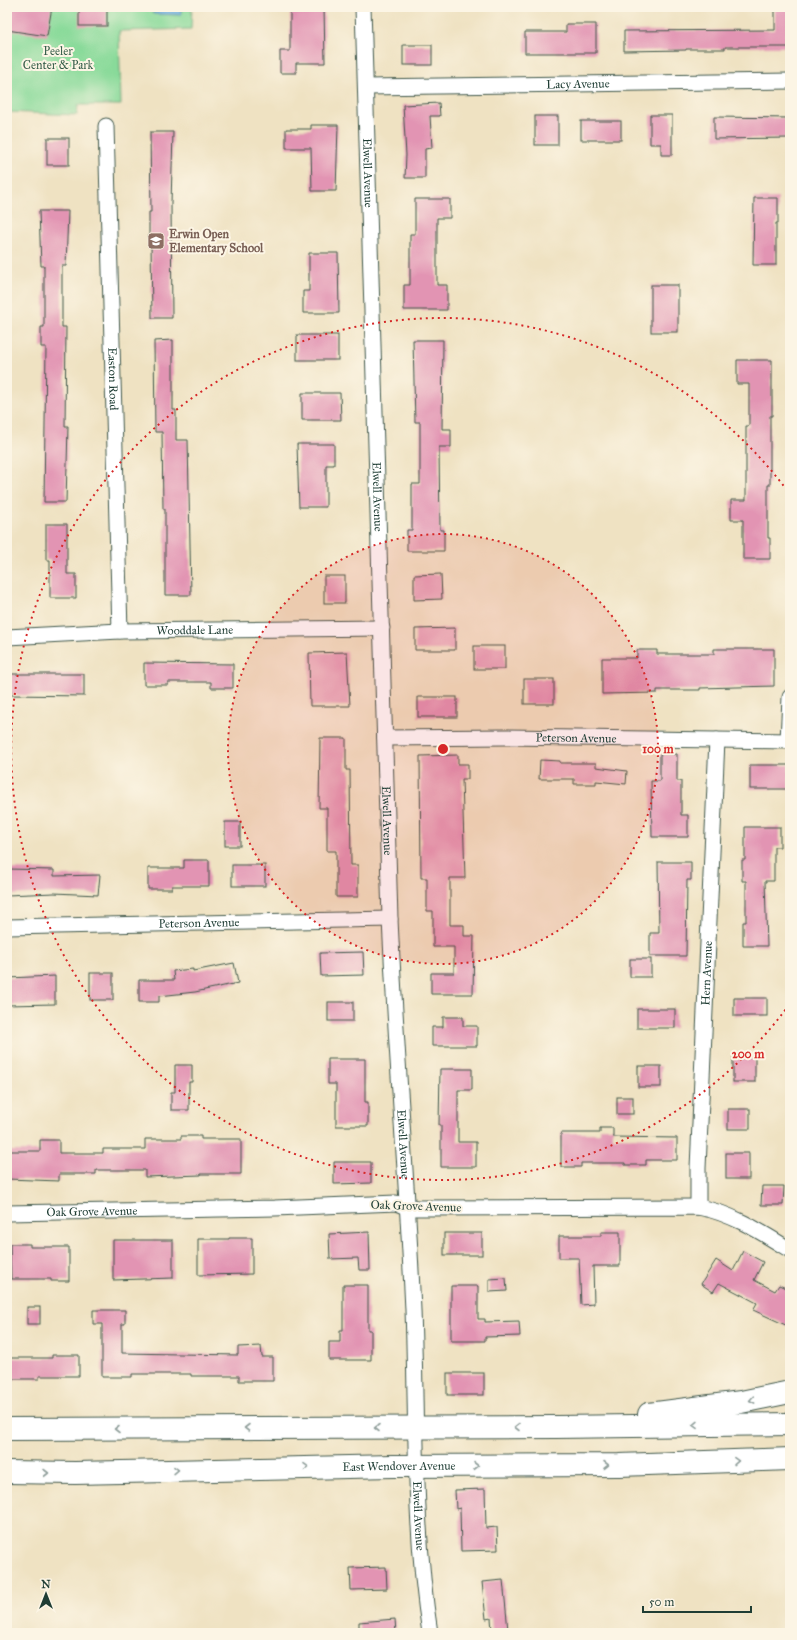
<svg xmlns="http://www.w3.org/2000/svg" width="797" height="1640" viewBox="0 0 797 1640" font-family="'IM FELL Great Primer',serif">
<style>
.green{fill:#89da9a;stroke:#548c67}
.water{fill:#6db0e2;stroke:#46768b}
.building{fill:#e294b3}
.lines{fill:none;stroke-linecap:round;stroke-linejoin:round}
.street-casing{stroke:#3e5649;stroke-width:17}
.highway-casing{stroke:#3e5649;stroke-width:24}
.street{stroke:#fff;stroke-width:15}
.highway{stroke:#fff;stroke-width:22}
.oneway{stroke:#8f9e9a}
.ring{fill:none;stroke:#d62828;stroke-width:2;stroke-dasharray:2 4}
.labels{text-anchor:middle;dominant-baseline:central;stroke-width:4;stroke-linejoin:round;paint-order:stroke}
.park-label{font-size:12px;fill:#345c48;stroke:#fcf5e5}
.street-label{font-size:12px;fill:#1f3d34;stroke:#fcf5e5}
.education-label{font-size:12px;font-weight:bold;fill:#785e54;stroke:#fcf5e5;text-anchor:start}
.centre{fill:#d62828;stroke:#fcf5e5;stroke-width:2}
.ring-label{font-size:12px;text-anchor:middle;font-weight:bold;fill:#d62828;stroke:#fcf5e5;stroke-width:4;stroke-linejoin:round;paint-order:stroke}
</style>
<rect width="100%" height="100%" fill="#fcf5e5"/>
<filter id="ink" filterUnits="userSpaceOnUse"><feTurbulence type="fractalNoise" baseFrequency=".025" numOctaves="2"/><feDisplacementMap in="SourceGraphic" scale="8" xChannelSelector="R" yChannelSelector="G"/><feConvolveMatrix kernelMatrix="1 2 1 2 8 2 1 2 1" color-interpolation-filters="sRGB"/></filter>
<filter id="wash" filterUnits="userSpaceOnUse"><feTurbulence type="fractalNoise" baseFrequency=".012" numOctaves="4" result="noise"/><feDisplacementMap in="SourceGraphic" scale="16" xChannelSelector="R" yChannelSelector="G"/><feGaussianBlur stdDeviation="0.9" result="paint"/><feColorMatrix in="noise" values="0 0 0 0 0 0 0 0 0 0 0 0 0 0 0 0 0 1.4 0 .05"/><feComposite in="paint" operator="in"/></filter>
<g filter="url(#wash)">
<rect width="100%" height="100%" fill="#efe2c2"/>
<!-- green -->
<path class="green" d="M7,7H192L191,29L119,31L121,105H78L77,115L7,112Z"/>
<!-- water -->
<path class="water" d="M153,7H181V15L153,14Z"/>
<g id="blocks">
<!-- building -->
<g class="building">
<path d="M7,7H52L47,36L7,30Z"/>
<rect x="79" y="7" width="28" height="19"/>
<path d="M290,7H324L325,63H296V73H280V51H290Z"/>
<path d="M775,7H790V47H725V49H686V50L624,51V31L775,30Z"/>
<path d="M566,24H596V53H525V32H566Z"/>
<rect x="403" y="45" width="29" height="20"/>
<path d="M439,103L440,116H430L432,148L425,149V178H405L406,155L403,105Z"/>
<path d="M650,115H672V155H661V144H650Z"/>
<rect x="535" y="116" width="23" height="29"/>
<path d="M714,117L790,118V138L714,139Z"/>
<rect x="581" y="121" width="40" height="19"/>
<path d="M311,125H338L336,191H312L311,148H286V129H311Z"/>
<path d="M150,132H173L171,203L172,318H152L151,241H149V212H151Z"/>
<rect x="47" y="138" width="22" height="27"/>
<path d="M754,198H778V223H776V265H753Z"/>
<path d="M415,199H450V218H437V285H447V310H404V285H410V234H415Z"/>
<path d="M39,211H68L66,266H62V327H66L65,426H68L66,502H44L46,347H41V327H44V266H41Z"/>
<path d="M309,253H338L339,313H303V291H309Z"/>
<rect x="651" y="285" width="27" height="47"/>
<rect x="297" y="335" width="41" height="25"/>
<path d="M173,340V410H176V440H188L191,595H165V509H163L162,432H155L154,341Z"/>
<path d="M413,340H443L442,429H451V447H439L440,530H444V551H407V530H412V484H420V422H415Z"/>
<path d="M737,360H772V416H770V485H768V538H770V559H743V520H731V500H746V426H749V384H737Z"/>
<path d="M302,393H340L341,420H302Z"/>
<path d="M297,444H334V465H326V507H299Z"/>
<path d="M46,524H67V574H76V598H50V560H46Z"/>
<path d="M441,574L442,599L414,600V575Z"/>
<rect x="324" y="576" width="21" height="27"/>
<path d="M455,628V650H415V629Z"/>
<rect x="474" y="646" width="31" height="23"/>
<path d="M714,649H774V686L700,688V690H657V693L602,694V658H637V650H657V654H714Z"/>
<path d="M347,652L350,706H310L309,653Z"/>
<path d="M144,663L233,664V688H211V682H168V685H144Z"/>
<path d="M11,674H84V696L11,695Z"/>
<rect x="524" y="679" width="30" height="25"/>
<rect x="418" y="697" width="39" height="20"/>
<path d="M320,738H346V770H350L351,865H358V897H336V851H327V808H319Z"/>
<path d="M660,754H677V781H681V815H688V837H652L651,781H660Z"/>
<path d="M458,755V764H468V779H462L465,878H450V925H464V936H474L473,994H431V973H454V947H433V911H427V878H421L420,756Z"/>
<path d="M540,760L560,761V763H596V767L627,771L626,784L596,781V784H574V779H539Z"/>
<rect x="750" y="765" width="39" height="24"/>
<rect x="225" y="822" width="15" height="24"/>
<path d="M745,827H780V847H774V881H765L767,946H743V922H746V881H742V860H745Z"/>
<path d="M184,860H209V886H172V889H148V868H184Z"/>
<path d="M658,862H691V880H687L686,956H650V933H659Z"/>
<rect x="232" y="865" width="33" height="21"/>
<path d="M7,869L54,870V876L100,875L98,895L54,893L7,895Z"/>
<path d="M363,952L364,975L321,976L320,953Z"/>
<rect x="630" y="959" width="21" height="18"/>
<path d="M234,963L238,983L195,992L159,996V1002H139V980H174L173,971L193,969V971Z"/>
<rect x="90" y="973" width="23" height="27"/>
<path d="M55,976V1004L7,1005V978Z"/>
<rect x="734" y="998" width="33" height="18"/>
<rect x="328" y="1002" width="25" height="19"/>
<rect x="637" y="1009" width="38" height="19"/>
<path d="M443,1017H463V1026H477V1046H432V1027H443Z"/>
<rect x="733" y="1057" width="22" height="25"/>
<path d="M328,1059H365V1102H368V1126H336V1084H328Z"/>
<path d="M175,1065H192V1082H189V1110H171V1092H175Z"/>
<rect x="638" y="1066" width="23" height="21"/>
<path d="M440,1069H472V1090H458V1142H476V1167H441V1125H439Z"/>
<rect x="617" y="1097" width="16" height="17"/>
<rect x="728" y="1109" width="22" height="20"/>
<path d="M600,1128H613V1137L677,1138V1160H646V1165H625V1163H581V1167H561V1133H600Z"/>
<path d="M181,1136H201V1139H241V1174H201V1175L145,1177V1170H96V1174H59V1181L7,1179V1151H40V1140H59V1153H103V1149H145V1139H181Z"/>
<rect x="726" y="1153" width="23" height="26"/>
<path d="M334,1162H371V1183L334,1184Z"/>
<path d="M762,1186H784L783,1205H761Z"/>
<path d="M369,1232L370,1270H359L358,1258L330,1259L329,1234Z"/>
<path d="M601,1232H620V1266H593L594,1304L581,1305L579,1258H559V1236H601Z"/>
<rect x="444" y="1233" width="38" height="22"/>
<path d="M229,1238H252V1274L198,1275V1239H229Z"/>
<path d="M113,1240H173V1278L113,1280Z"/>
<path d="M10,1244H30V1247H69V1281H51V1279H11Z"/>
<path d="M743,1251L763,1262L754,1280L775,1291L779,1285L790,1290V1327L753,1310L757,1303L719,1283L713,1292L701,1284L716,1260L733,1271Z"/>
<path d="M506,1278L507,1291L489,1292V1279Z"/>
<path d="M343,1285H368V1330H371V1360H329V1342H340V1330H343Z"/>
<path d="M451,1286H478V1319H485V1322L519,1321L520,1336L485,1337V1341H451Z"/>
<rect x="27" y="1307" width="13" height="17"/>
<path d="M93,1310H125V1324H122V1353L238,1355V1347L261,1346L262,1357H273V1381H239V1376H191V1374H132V1377H102V1324H93Z"/>
<path d="M52,1355H79V1376H39V1379H7V1358H52Z"/>
<rect x="447" y="1373" width="37" height="22"/>
<path d="M485,1489L486,1528L497,1527L498,1550L461,1551L460,1508L456,1509L455,1490Z"/>
<path d="M386,1567L387,1589L351,1590L350,1568Z"/>
<path d="M503,1580L508,1630L492,1631L491,1618L486,1619L482,1582Z"/>
<path d="M395,1619L396,1633H359V1622Z"/>
</g>
</g>
</g>
<g filter="url(#ink)">
<use href="#blocks" fill-opacity="0" stroke="#3e5649" stroke-width="1"/>
<g class="lines">
<!-- street casing -->
<g class="street-casing">
<g id="street">
<path id="s1" d="M363,7L390,919C396,1050 407,1180 413,1310C417,1418 413,1526 430,1633"/>
<path id="s2" d="M366,87L790,81"/>
<path id="s3" d="M106,126L120,631"/>
<path id="s4" d="M7,637L120,631L382,628"/>
<path id="s5" d="M385,738L507,737L790,741"/>
<path d="M788,741L790,697"/>
<path id="s6" d="M7,927L390,919"/>
<path id="s7" d="M698,1207V1168L717,740"/>
<path id="s8" d="M7,1213L275,1208L396,1203L409,1208L698,1207C732,1213 761,1232 790,1250"/>
</g>
</g>
<!-- highway casing -->
<g class="highway-casing">
<g id="highway">
<path d="M649,1414L741,1402L790,1392"/>
<path d="M7,1429L556,1427L790,1424"/>
<path id="s9" d="M7,1472L75,1473L393,1466L619,1465L790,1459"/>
</g>
</g>
<!-- street -->
<use href="#street" class="street"/>
<!-- highway -->
<use href="#highway" class="highway"/>
</g>
<!-- one-way arrows -->
<defs><path id="oneway-chevron" d="M-2-3.5L2.5 0L-2 3.5" fill="none" stroke-width="1.6" stroke-linecap="round" stroke-linejoin="round"/></defs>
<g class="oneway">
<use href="#oneway-chevron" transform="translate(752 1400) rotate(169)"/>
<use href="#oneway-chevron" transform="translate(695 1425) rotate(179)"/>
<use href="#oneway-chevron" transform="translate(517 1427) rotate(180)"/>
<use href="#oneway-chevron" transform="translate(247 1428) rotate(180)"/>
<use href="#oneway-chevron" transform="translate(377 1428) rotate(180)"/>
<use href="#oneway-chevron" transform="translate(117 1429) rotate(180)"/>
<use href="#oneway-chevron" transform="translate(736 1461) rotate(-2)"/>
<use href="#oneway-chevron" transform="translate(606 1465)"/>
<use href="#oneway-chevron" transform="translate(476 1466)"/>
<use href="#oneway-chevron" transform="translate(306 1467) rotate(-1)"/>
<use href="#oneway-chevron" transform="translate(176 1470) rotate(-1)"/>
<use href="#oneway-chevron" transform="translate(46 1473)"/>
</g>
</g>
<!-- distance rings -->
<circle cx="443" cy="749" r="215" fill="#d62828" fill-opacity=".12"/>
<g class="ring">
<circle cx="443" cy="749" r="215"/>
<path d="M789 1005A431 431 0 1 1 789 493"/>
</g>
<!-- icons -->
<defs>
<g id="school-square" transform="scale(0.9)"><rect x="-9" y="-9" width="18" height="18" rx="4" fill="#8d6e63" stroke="#fcf5e5"/><path d="M0-5L7-2L0 1L-7-2ZM-4 1L0 2.5L4 1V4Q0 6-4 4Z" fill="#fff"/></g>
</defs>
<g fill-rule="evenodd">
<use href="#school-square" x="156" y="241"/>
</g>
<g class="labels">
<!-- park labels -->
<g class="park-label">
<text x="58" y="51">Peeler<tspan x="58" dy="14">Center &amp; Park</tspan></text>
</g>
<!-- street labels -->
<g class="street-label">
<text stroke="none"><textPath href="#s2" startOffset="212">Lacy Avenue</textPath></text>
<text stroke="none"><textPath href="#s1" startOffset="166">Elwell Avenue</textPath></text>
<text stroke="none"><textPath href="#s3" startOffset="253">Easton Road</textPath></text>
<text stroke="none"><textPath href="#s1" startOffset="490">Elwell Avenue</textPath></text>
<text stroke="none"><textPath href="#s4" startOffset="188">Wooddale Lane</textPath></text>
<text stroke="none"><textPath href="#s5" startOffset="191">Peterson Avenue</textPath></text>
<text stroke="none"><textPath href="#s1" startOffset="814">Elwell Avenue</textPath></text>
<text stroke="none"><textPath href="#s6" startOffset="192">Peterson Avenue</textPath></text>
<text stroke="none"><textPath href="#s7" startOffset="234">Hern Avenue</textPath></text>
<text stroke="none"><textPath href="#s1" startOffset="1138">Elwell Avenue</textPath></text>
<text transform="translate(416 1206) rotate(2)">Oak Grove Avenue</text>
<text stroke="none"><textPath href="#s8" startOffset="85">Oak Grove Avenue</textPath></text>
<text stroke="none"><textPath href="#s9" startOffset="392">East Wendover Avenue</textPath></text>
<text stroke="none"><textPath href="#s1" startOffset="1510">Elwell Avenue</textPath></text>
</g>
<!-- education labels -->
<g class="education-label">
<text x="169" y="234">Erwin Open<tspan x="169" dy="14">Elementary School</tspan></text>
</g>
</g>
<circle cx="443" cy="749" r="6" class="centre"/>
<g class="ring-label">
<text x="658" y="753">100 m</text>
<text x="748" y="1058">200 m</text>
</g>
<!-- margin -->
<rect width="797" height="1640" fill="none" stroke="#fcf5e5" stroke-width="24"/>
<!-- north arrow -->
<g transform="translate(46 1594)" stroke="#fcf5e5" stroke-width="3" paint-order="stroke">
<path d="M0-3L7 15L0 10L-7 15Z" fill="#1f3d34"/>
<text y="-6" font-size="11" font-weight="bold" text-anchor="middle" fill="#1f3d34">N</text>
</g>
<!-- scale -->
<path d="M643 1606v6h108v-6" fill="none" stroke="#1f3d34" stroke-width="2"/>
<text x="649" y="1606" font-size="12" fill="#1f3d34" stroke="#fcf5e5" stroke-width="3" paint-order="stroke">50 m</text>
</svg>
